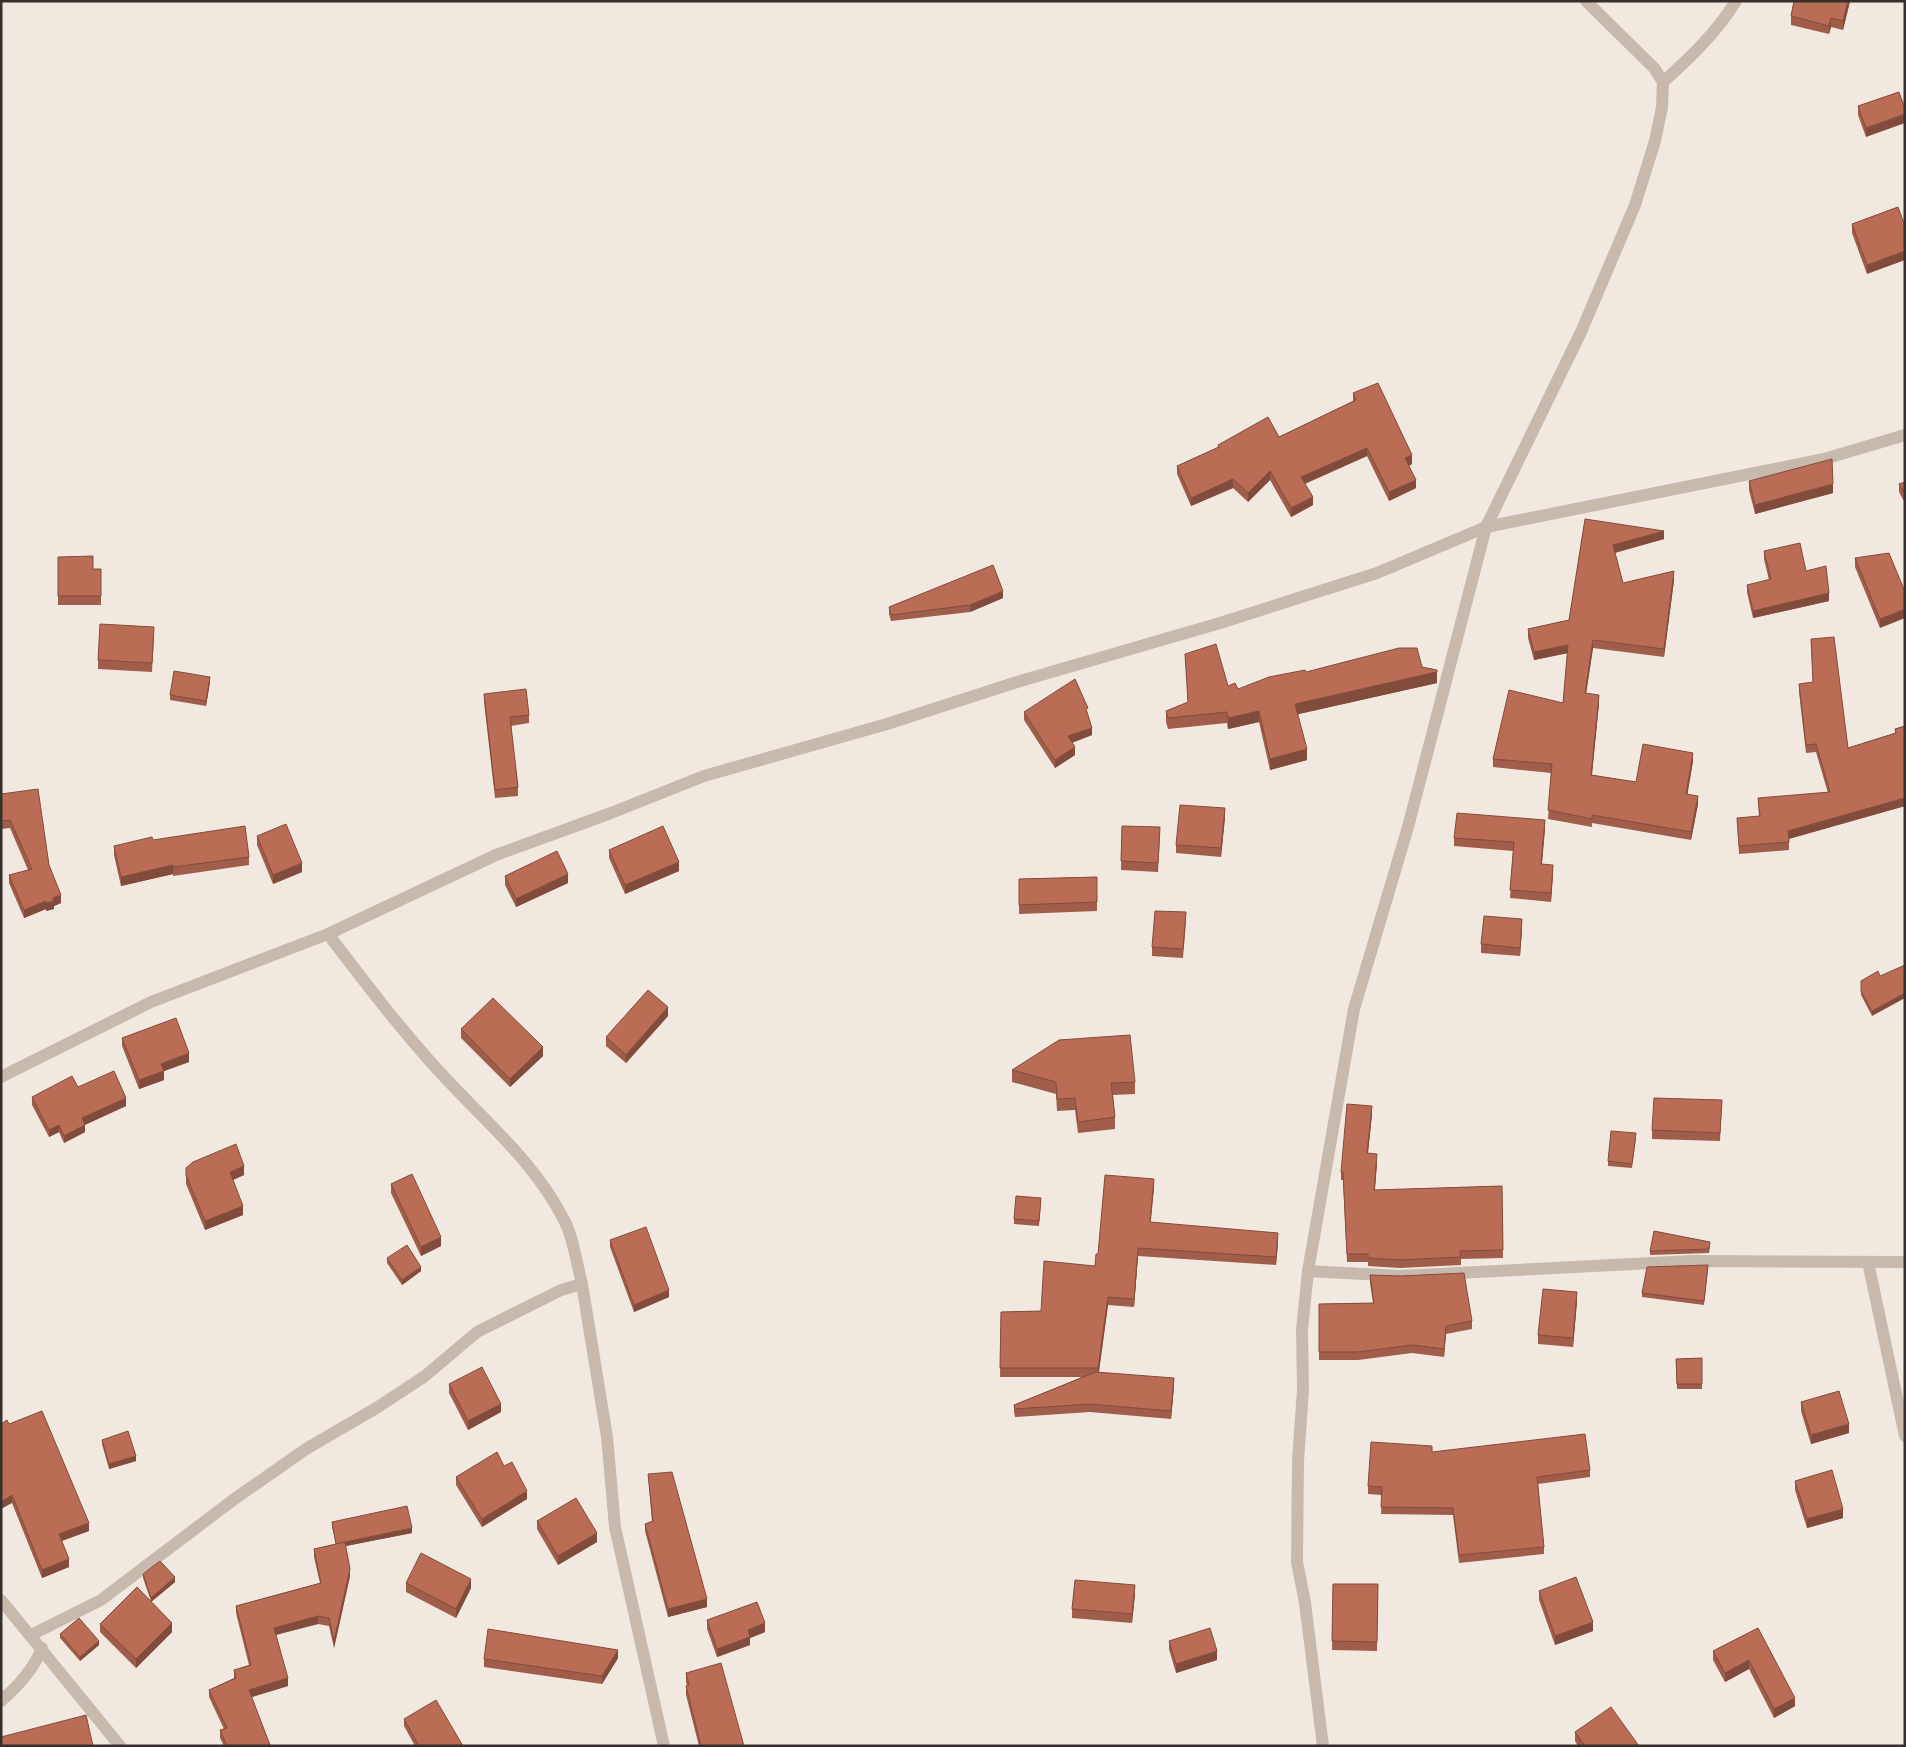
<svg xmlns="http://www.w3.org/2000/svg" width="1906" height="1747" viewBox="0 0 1906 1747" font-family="Rubik,sans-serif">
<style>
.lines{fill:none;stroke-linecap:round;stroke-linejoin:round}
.minor{stroke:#c8b9ad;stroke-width:12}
.wall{fill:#a05d49}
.shaded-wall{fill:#824c3c}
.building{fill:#ba6c55;stroke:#824c3c}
</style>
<rect width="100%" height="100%" fill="#f1e9e0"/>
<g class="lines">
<!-- minor -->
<g class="minor">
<path d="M1663,82C1691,57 1716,33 1736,1"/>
<path d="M328,934C363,980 398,1026 437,1069C482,1119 535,1161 565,1222C574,1240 577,1265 582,1284"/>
<path d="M1,1077L151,1002L328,934L496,855L611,813L704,776L887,724L1017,682L1220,623L1377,573L1486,527L1824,459L1905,435"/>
<path d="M1868,1262L1905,1436"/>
<path d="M1308,1271L1400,1276L1691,1261L1905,1262"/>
<path d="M1,1600L120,1746"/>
<path d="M31,1635L101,1600L233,1500L306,1449L378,1407L425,1376L477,1332L561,1290L582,1284L607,1437L615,1527L664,1746"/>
<path d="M1,1701C19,1685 33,1670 42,1648"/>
<path d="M1323,1746L1305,1603L1297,1562L1298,1461L1303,1389L1302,1330L1308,1271L1354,1009L1408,827L1486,527L1581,332L1635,205L1655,141L1662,107L1663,82L1654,68L1586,1"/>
</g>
</g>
<!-- wall -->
<g class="wall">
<path d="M1794,1H1850L1843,30L1831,27L1829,34L1791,25V16Z"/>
<path d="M1899,92L1866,137L1858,115V106Z"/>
<path d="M1898,207L1867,274L1852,233V224Z"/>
<path d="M1353,393L1412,464L1409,466L1416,488L1389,501L1367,456L1305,484L1313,505L1291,517L1270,480L1248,502L1233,488L1191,506L1177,474V466L1218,447V445L1279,437L1353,401Z"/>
<path d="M1749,481L1833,493L1755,514L1749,490Z"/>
<path d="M1905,482V503L1899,492V484Z"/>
<path d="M1585,519L1664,539L1615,553L1623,583L1674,580L1664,657L1593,648L1586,693L1599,703L1592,775L1636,782L1693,761L1687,795L1698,804L1691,840L1592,823V827L1548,819L1551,773L1493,767V759L1563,703L1568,653L1534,660L1528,638V629L1569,620Z"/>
<path d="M1764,551L1806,571L1829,601L1753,618L1747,592V585L1769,580L1764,559Z"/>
<path d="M58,557L93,569H101V605H58Z"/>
<path d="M1855,558L1905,592L1880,628L1855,567Z"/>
<path d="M1003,598L970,612L891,621L889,614V607Z"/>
<path d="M154,636L152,672L98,669V660Z"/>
<path d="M1811,639L1848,748L1895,733V729L1905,726V806L1789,839V850L1739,854L1737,818L1759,817L1758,798L1828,793L1816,752L1806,753L1799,692V684L1813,683Z"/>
<path d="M1185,654L1228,686L1238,689L1306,672L1437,681V683L1297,714L1307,760L1270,770L1259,722L1228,729L1227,723L1168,729L1166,722V711L1188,703Z"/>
<path d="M210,682L206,706L170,700V695Z"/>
<path d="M484,694L529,715V723L511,726L518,787V796L495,798L484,702Z"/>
<path d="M1024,712L1088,715L1092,735L1072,743L1075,755L1055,768L1024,720Z"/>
<path d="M1,794L49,865L61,903L54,906V909L46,911V909L24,918L9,883V875L28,870L10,828L1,829Z"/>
<path d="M1225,817L1221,857L1176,853V845Z"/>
<path d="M1122,826L1160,836L1158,872L1121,870Z"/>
<path d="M1545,828L1542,864L1553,873L1551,902L1510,898L1513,851L1454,846V838Z"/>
<path d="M257,836L302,872L273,884L257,845Z"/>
<path d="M153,840L249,857V865L173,876V874L121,886L114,855V846Z"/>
<path d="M609,850L679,871L625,894L609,858Z"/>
<path d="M505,876L568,883L516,907L505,885Z"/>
<path d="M1097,877V911L1019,914V879Z"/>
<path d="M1186,921L1183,958L1152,956V947Z"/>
<path d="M1522,928L1520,956L1481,953V944Z"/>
<path d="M1880,976L1872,1016L1861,995V981Z"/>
<path d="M668,1016L626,1063L606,1046V1037Z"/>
<path d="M461,1029L543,1056L510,1087L461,1038Z"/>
<path d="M122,1038L189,1062L164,1071V1080L139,1089L122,1046Z"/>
<path d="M1012,1070L1135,1082V1094L1113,1095L1115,1117V1129L1078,1133L1075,1110L1057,1111L1056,1094L1012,1082Z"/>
<path d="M78,1087L126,1106L85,1125V1132L64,1143L59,1132L49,1137L32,1105V1097Z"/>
<path d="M1722,1100L1720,1141L1652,1139V1130Z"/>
<path d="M1372,1114L1368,1153L1377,1162L1375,1190L1502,1186L1503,1258L1461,1259V1265L1400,1268L1368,1266V1262H1347L1343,1180H1341V1172Z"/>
<path d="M1636,1138L1632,1168L1608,1166V1161Z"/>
<path d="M186,1168L244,1175L233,1180L243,1215L205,1230L186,1184Z"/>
<path d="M391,1184L441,1246L421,1256L391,1193Z"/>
<path d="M1154,1187L1150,1222L1278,1242L1276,1265L1138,1256L1134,1307L1108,1305L1099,1372L1174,1386L1171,1419L1090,1412L1015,1417L1014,1412V1405L1082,1377H1000L1001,1312L1041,1311L1095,1266Z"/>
<path d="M1041,1202L1039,1226L1014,1224V1219Z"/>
<path d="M610,1240L669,1297L634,1312L610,1247Z"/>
<path d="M1710,1247L1709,1253L1650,1255V1251Z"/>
<path d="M387,1258L421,1271L402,1285L387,1263Z"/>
<path d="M1708,1269L1704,1305L1642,1297V1293Z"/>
<path d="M1370,1275L1472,1321V1329L1446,1334L1444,1357L1412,1353L1358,1360H1319V1304L1373,1303L1370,1283Z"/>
<path d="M1577,1301L1573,1347L1538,1344V1335Z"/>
<path d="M1702,1358V1389H1677L1676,1359Z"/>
<path d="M449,1384L501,1412L468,1430L449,1393Z"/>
<path d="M1801,1402L1849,1433L1811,1444L1801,1411Z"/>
<path d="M9,1424L89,1531L61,1541L69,1567L42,1578L12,1503Z"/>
<path d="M102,1440L136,1461L109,1469L102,1444Z"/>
<path d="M1432,1452L1590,1470V1477L1538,1484L1544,1547V1554L1459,1563L1453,1515L1381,1514L1382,1495L1368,1494V1486Z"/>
<path d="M504,1466L527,1499L482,1527L456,1485V1477Z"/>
<path d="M648,1474L707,1607L668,1617L645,1531V1524L652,1522Z"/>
<path d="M1795,1481L1843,1518L1807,1528L1795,1490Z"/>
<path d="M537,1521L597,1542L558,1565L537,1529Z"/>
<path d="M332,1522L412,1533L345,1546L350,1576L334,1648L329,1626L318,1624L276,1635L288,1686L251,1697L270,1746H224L220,1738V1730L224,1729L209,1697V1690L234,1678V1670L249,1665L236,1613V1606L320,1583L314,1557V1549L336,1544L332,1527Z"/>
<path d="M143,1574L175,1582L151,1602L172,1632L136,1668L100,1632V1624L151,1601L143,1578Z"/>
<path d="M406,1583L471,1588L456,1618L406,1592Z"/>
<path d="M1333,1584H1378L1377,1651L1332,1650Z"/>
<path d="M1539,1591L1593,1631L1555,1645L1539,1600Z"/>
<path d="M1135,1594L1132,1623L1072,1618V1609Z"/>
<path d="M707,1620L765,1632L750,1638V1645L717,1657L707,1629Z"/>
<path d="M1758,1628L1795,1706L1774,1718L1749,1669L1725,1682L1713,1660V1651Z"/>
<path d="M60,1634L99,1645L80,1661L60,1638Z"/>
<path d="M1169,1641L1217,1660L1176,1673L1169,1649Z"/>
<path d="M618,1658L602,1684L484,1667V1659Z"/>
<path d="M686,1673L744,1746H699L686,1695V1686H687L686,1682Z"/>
<path d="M404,1719L463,1746H415L404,1726Z"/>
<path d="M1575,1732L1639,1746H1578L1575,1741Z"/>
</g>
<!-- shaded-wall -->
<g class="shaded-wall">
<path d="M1848,1H1850L1843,30V21Z"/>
<path d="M1831,18V27L1829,34V26Z"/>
<path d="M1905,114V123L1866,137V128Z"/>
<path d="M1905,251V260L1867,274V265Z"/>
<path d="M1367,448V456L1301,485V477Z"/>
<path d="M1412,455V464L1405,467V458Z"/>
<path d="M1270,471V480L1248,502V493Z"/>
<path d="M1233,479V488L1191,506V498Z"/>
<path d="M1416,480V488L1389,501V492Z"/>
<path d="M1833,484V493L1755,514V505Z"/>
<path d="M1313,497V505L1291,517V508Z"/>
<path d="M1664,531V539L1613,553V545Z"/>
<path d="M1674,571V580L1664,657V649Z"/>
<path d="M1003,591V598L970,612V605Z"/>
<path d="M1829,593V601L1753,618V611Z"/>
<path d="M1905,609V618L1880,628V619Z"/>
<path d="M1593,640V648L1585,701V693Z"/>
<path d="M1568,645V653L1534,660V652Z"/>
<path d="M1437,670V683L1295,715V704Z"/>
<path d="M210,677V682L206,706V701Z"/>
<path d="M1599,695V703L1591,783V775Z"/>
<path d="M1259,711V722L1228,729V718Z"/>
<path d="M1092,728V735L1068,744V736Z"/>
<path d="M1075,747V755L1055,768V760Z"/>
<path d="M1307,749V760L1270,770V759Z"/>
<path d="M1693,753V761L1686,803V794Z"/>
<path d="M1698,796V804L1691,840V832Z"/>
<path d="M1905,798V806L1788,839V831Z"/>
<path d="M1225,808V817L1221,857V848Z"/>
<path d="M1545,820V828L1541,872V864Z"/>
<path d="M679,862V871L625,894V885Z"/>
<path d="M302,863V872L273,884V875Z"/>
<path d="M173,865V874L121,886V877Z"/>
<path d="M1553,865V873L1551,902V893Z"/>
<path d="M568,874V883L516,907V899Z"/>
<path d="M61,895V903L54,906V909L46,911V903L53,898Z"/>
<path d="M46,901V909L24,918V910Z"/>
<path d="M1522,919V928L1520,956V948Z"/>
<path d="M1905,993V998L1872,1016V1011Z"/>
<path d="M668,1007V1016L626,1063V1055Z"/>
<path d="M543,1047V1056L510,1087V1079Z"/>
<path d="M189,1053V1062L164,1071V1080L139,1089V1080L161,1064Z"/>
<path d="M126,1098V1106L82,1126V1118Z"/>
<path d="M1372,1106V1114L1367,1161V1153Z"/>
<path d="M59,1125V1132L49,1137V1130Z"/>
<path d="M85,1125V1132L64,1143V1136Z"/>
<path d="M1377,1154V1162L1374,1198V1190Z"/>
<path d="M244,1166V1175L230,1181V1172Z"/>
<path d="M1154,1179V1187L1150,1231V1222Z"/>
<path d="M243,1206V1215L205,1230V1221Z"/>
<path d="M1278,1233V1242L1276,1265V1257Z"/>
<path d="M441,1237V1246L421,1256V1247Z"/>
<path d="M1138,1248V1256L1134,1307V1299Z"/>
<path d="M421,1267V1271L402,1285V1280Z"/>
<path d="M669,1290V1297L634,1312V1305Z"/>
<path d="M1577,1292V1301L1573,1347V1338Z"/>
<path d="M1108,1297V1305L1098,1377V1368Z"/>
<path d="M1446,1326V1334L1444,1357V1349Z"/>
<path d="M1174,1378V1386L1171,1419V1411Z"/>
<path d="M501,1404V1412L468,1430V1421Z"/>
<path d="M1849,1424V1433L1811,1444V1435Z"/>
<path d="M136,1456V1461L109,1469V1464Z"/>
<path d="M527,1491V1499L482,1527V1519Z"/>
<path d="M12,1495V1503L1,1509V1502Z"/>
<path d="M1843,1509V1518L1807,1528V1519Z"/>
<path d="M89,1523V1531L59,1542V1534Z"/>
<path d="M412,1528V1533L336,1548V1544Z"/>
<path d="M597,1533V1542L558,1565V1556Z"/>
<path d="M69,1559V1567L42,1578V1570Z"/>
<path d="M350,1569V1576L334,1648V1641Z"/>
<path d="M175,1577V1582L151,1602V1598Z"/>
<path d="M471,1579V1588L456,1618V1609Z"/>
<path d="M1135,1585V1594L1132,1623V1614Z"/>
<path d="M707,1599V1607L668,1617V1609Z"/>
<path d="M318,1616V1624L274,1635V1628Z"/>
<path d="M1593,1622V1631L1555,1645V1636Z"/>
<path d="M172,1623V1632L136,1668V1659Z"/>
<path d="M765,1623V1632L750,1638V1645L717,1657V1649L748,1630Z"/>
<path d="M99,1641V1645L80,1661V1657Z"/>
<path d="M618,1650V1658L602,1684V1676Z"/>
<path d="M1217,1651V1660L1176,1673V1664Z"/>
<path d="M1749,1660V1669L1725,1682V1673Z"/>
<path d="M288,1678V1686L249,1698V1690Z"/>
<path d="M1795,1698V1706L1774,1718V1709Z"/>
</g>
<!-- building -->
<g class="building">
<path d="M1794,1H1848L1843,21L1831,18L1829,26L1791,16Z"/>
<path d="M1899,92L1905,109V114L1866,128L1858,106Z"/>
<path d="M1898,207L1905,226V251L1867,265L1852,224Z"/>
<path d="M1378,383L1412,455L1405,458L1416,480L1389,492L1367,448L1301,477L1313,497L1291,508L1270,471L1248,493L1233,479L1191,498L1177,466L1219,447L1218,445L1268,417L1279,437L1356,400L1353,393Z"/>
<path d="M1832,459L1833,484L1755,505L1749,481Z"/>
<path d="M1905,482V494L1899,484Z"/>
<path d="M1585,519L1664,531L1613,545L1623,583L1674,571L1664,649L1593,640L1585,693L1599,695L1591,775L1636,782L1643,744L1693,753L1686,794L1698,796L1691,832L1592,815V819L1548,810L1552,764L1493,759L1509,690L1563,703L1568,645L1534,652L1528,629L1569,620Z"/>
<path d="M1800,543L1806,571L1826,566L1829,593L1753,611L1747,585L1771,579L1764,551Z"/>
<path d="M1889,553L1905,592V609L1880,619L1855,558Z"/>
<path d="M93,556V569H101V596H58V557Z"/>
<path d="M993,565L1003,591L970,605L891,615L889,607Z"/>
<path d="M100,624L154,627L152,663L98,660Z"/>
<path d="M1834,637L1848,748L1896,733L1895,729L1905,726V798L1788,831L1789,842L1739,846L1737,818L1760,816L1758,798L1830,792L1816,744L1806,745L1799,684L1813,682L1811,639Z"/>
<path d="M1216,644L1228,686L1235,683L1238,689L1269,677L1305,670L1306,672L1399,648H1417L1422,667L1437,670V672L1295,704L1307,749L1270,759L1259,711L1228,718L1227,712L1168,718L1166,711L1188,702L1185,654Z"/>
<path d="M174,671L210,677L206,701L170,695Z"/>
<path d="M1075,679L1088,708L1086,709L1092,728L1068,736L1075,747L1055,760L1024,712Z"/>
<path d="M526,689L529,715L510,717L518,787L495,790L484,694Z"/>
<path d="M38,789L49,865L61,895L53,898L54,901L46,903V901L24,910L9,875L32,869L10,820L1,821V794Z"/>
<path d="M1180,805L1225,808L1221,848L1176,845Z"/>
<path d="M1457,813L1545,820L1541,864L1553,865L1551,893L1510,890L1514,842L1454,838Z"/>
<path d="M286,824L302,863L273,875L257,836Z"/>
<path d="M245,826L249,857L173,867V865L121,877L114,846L152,837L153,840Z"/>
<path d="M663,826L679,862L625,885L609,850Z"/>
<path d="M1122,826L1160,827L1158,863L1121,861Z"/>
<path d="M557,851L568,874L516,899L505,876Z"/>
<path d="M1097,877V902L1019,905V879Z"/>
<path d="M1155,911L1186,912L1183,949L1152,947Z"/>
<path d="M1484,916L1522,919L1520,948L1481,944Z"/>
<path d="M1905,965V993L1872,1011L1861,991V981L1878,971L1880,976Z"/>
<path d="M648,990L668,1007L626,1055L606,1037Z"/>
<path d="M493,998L543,1047L510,1079L461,1029Z"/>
<path d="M176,1018L189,1053L161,1064L164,1071L139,1080L122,1038Z"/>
<path d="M1130,1035L1135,1082L1111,1083L1115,1117L1078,1122L1075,1098L1057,1099L1056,1082L1012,1070L1059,1040Z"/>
<path d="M114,1071L126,1098L82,1118L85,1125L64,1136L59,1125L49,1130L32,1097L72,1076L78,1087Z"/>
<path d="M1654,1098L1722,1100L1720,1133L1652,1130Z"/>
<path d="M1347,1104L1372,1106L1367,1153L1377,1154L1374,1190L1502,1186L1503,1250L1460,1251L1461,1257L1400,1260L1368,1258V1254H1347L1343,1172H1341Z"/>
<path d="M1611,1131L1636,1133L1632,1164L1608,1161Z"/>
<path d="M236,1144L244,1166L230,1172L243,1206L205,1221L186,1175V1168L193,1162Z"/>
<path d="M412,1174L441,1237L421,1247L391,1184Z"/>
<path d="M1105,1175L1154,1179L1150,1222L1278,1233L1276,1257L1138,1248L1134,1299L1108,1297L1098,1368H1000L1001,1312L1041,1311L1044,1261L1095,1266L1096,1254H1098Z"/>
<path d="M1016,1196L1041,1198L1039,1221L1014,1219Z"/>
<path d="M646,1227L669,1290L634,1305L610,1240Z"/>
<path d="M1654,1231L1710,1242L1709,1249L1650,1251Z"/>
<path d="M407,1245L421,1267L402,1280L387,1258Z"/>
<path d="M1708,1265L1704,1301L1642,1293L1647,1267Z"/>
<path d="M1464,1273L1472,1321L1446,1326L1444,1349L1412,1345L1358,1352H1319V1304L1374,1303L1370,1275L1400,1276Z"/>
<path d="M1543,1289L1577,1292L1573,1338L1538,1335Z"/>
<path d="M1702,1358V1384H1677L1676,1359Z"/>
<path d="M482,1367L501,1404L468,1421L449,1384Z"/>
<path d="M1096,1372L1174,1378L1171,1411L1090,1404L1015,1409L1014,1405Z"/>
<path d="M1839,1391L1849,1424L1811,1435L1801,1402Z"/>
<path d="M42,1411L89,1523L59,1534L69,1559L42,1570L12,1495L1,1502V1424L7,1420L9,1424Z"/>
<path d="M128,1431L136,1456L109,1464L102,1440Z"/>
<path d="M1585,1434L1590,1470L1537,1477L1544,1547L1459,1555L1453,1508L1381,1507L1382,1487L1368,1486L1371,1442L1432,1446V1452Z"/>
<path d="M497,1452L504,1466L512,1462L527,1491L482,1519L456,1477Z"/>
<path d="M1832,1470L1843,1509L1807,1519L1795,1481Z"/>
<path d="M672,1472L707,1599L668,1609L645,1524L653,1521L648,1474Z"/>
<path d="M576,1498L597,1533L558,1556L537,1521Z"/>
<path d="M407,1506L412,1528L336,1544L332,1522Z"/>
<path d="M345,1542L350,1569L334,1641L329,1618L318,1616L274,1628L288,1678L249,1690L270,1745L267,1746H227L220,1730L227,1728L209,1690L236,1678L234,1670L251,1665L236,1606L321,1583L314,1549Z"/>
<path d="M421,1553L471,1579L456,1609L406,1583Z"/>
<path d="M160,1561L175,1577L151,1598L143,1574Z"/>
<path d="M1576,1577L1593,1622L1555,1636L1539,1591Z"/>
<path d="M1075,1580L1135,1585L1132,1614L1072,1609Z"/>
<path d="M1333,1584H1378L1377,1642L1332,1641Z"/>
<path d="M137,1587L172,1623L136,1659L100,1624Z"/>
<path d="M757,1602L765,1623L748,1630L750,1637L717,1649L707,1620Z"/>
<path d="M79,1618L99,1641L80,1657L60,1634Z"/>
<path d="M1210,1628L1217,1651L1176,1664L1169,1641Z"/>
<path d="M1758,1628L1795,1698L1774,1709L1749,1660L1725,1673L1713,1651Z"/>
<path d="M488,1629L618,1650L602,1676L484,1659Z"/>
<path d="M721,1663L744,1746H701L686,1686L689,1685L686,1673Z"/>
<path d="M436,1700L463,1746H419L404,1719Z"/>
<path d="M1611,1707L1639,1746H1585L1575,1732Z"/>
<path d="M86,1715L93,1746H1V1737Z"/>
</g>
<!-- border -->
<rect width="1906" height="1747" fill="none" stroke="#372f2b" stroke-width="5"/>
</svg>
